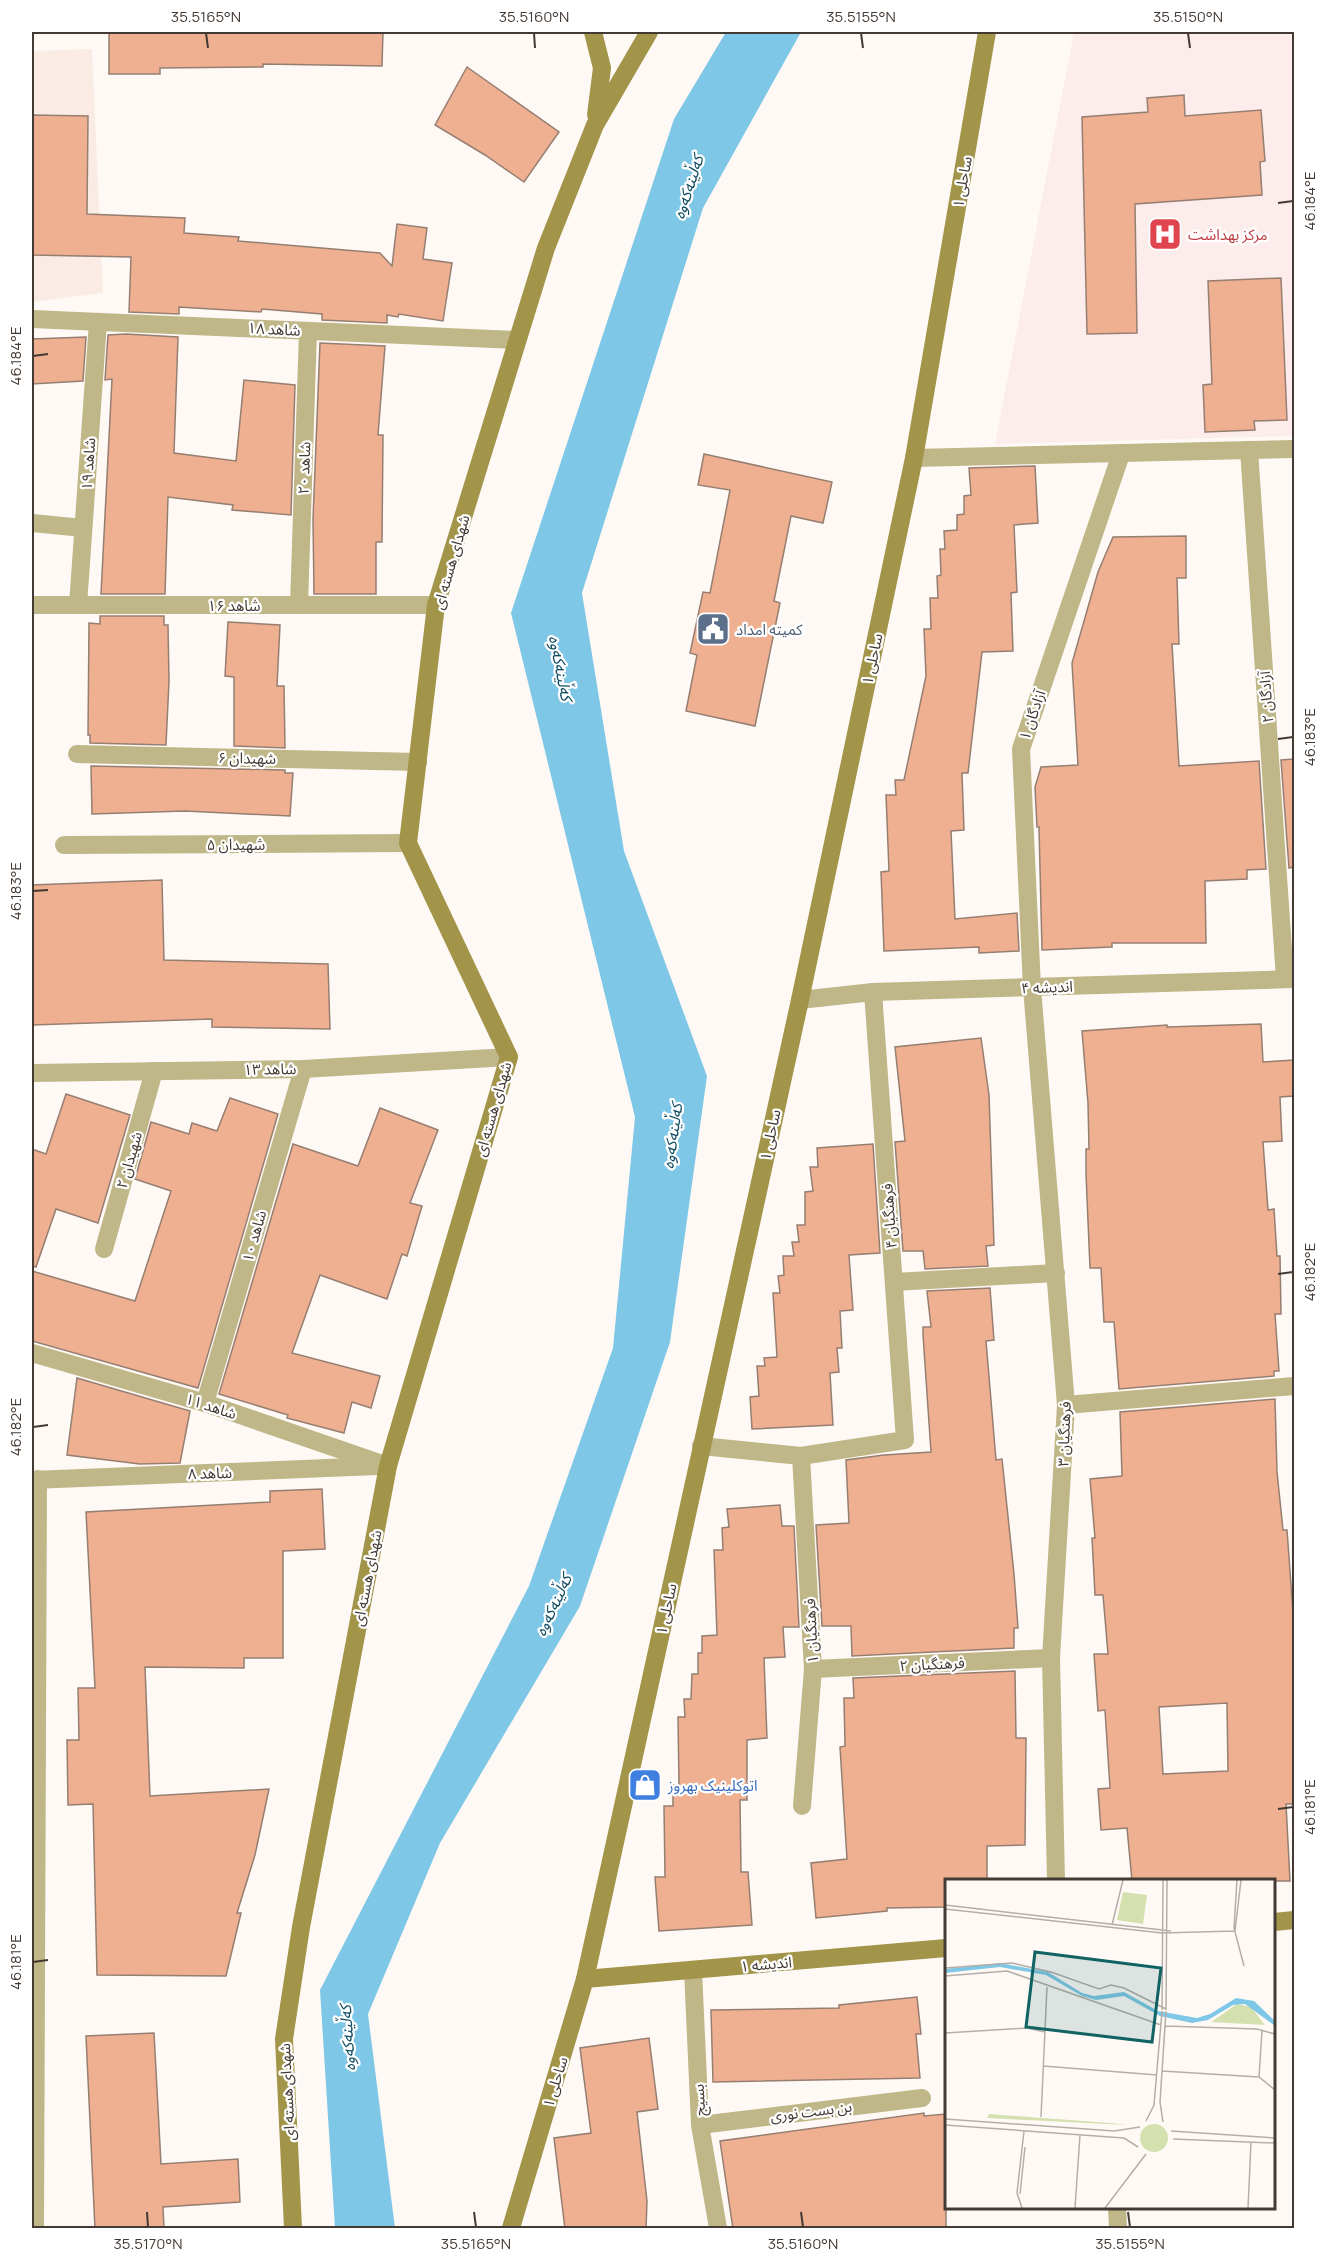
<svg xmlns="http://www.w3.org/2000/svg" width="1326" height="2260" viewBox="0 0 1326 2260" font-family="Manrope,'Noto Sans Arabic',sans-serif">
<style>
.built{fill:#faece5}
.medical{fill:#fdecec}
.water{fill:#7ec7e6}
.building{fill:#eeb090;stroke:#967e71;stroke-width:1.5;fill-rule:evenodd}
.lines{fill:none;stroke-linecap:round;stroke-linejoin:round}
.street{stroke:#bfb787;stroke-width:18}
.secondary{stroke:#a29549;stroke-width:18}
.ticks{fill:none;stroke:#443a34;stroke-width:2}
.labels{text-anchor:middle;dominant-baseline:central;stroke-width:4.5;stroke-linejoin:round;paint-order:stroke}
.street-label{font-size:15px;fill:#443a34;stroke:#fff}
.health-label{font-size:15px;fill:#be3a42;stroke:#fff;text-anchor:start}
.service-label{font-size:15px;fill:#4e5e75;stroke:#fff;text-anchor:start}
.shop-label{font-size:15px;fill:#366cbe;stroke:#fff;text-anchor:start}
.water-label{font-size:16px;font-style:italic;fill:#114e63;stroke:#fff}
.inset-road{fill:none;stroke:#b4ada8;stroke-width:1.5}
.view{fill:#116262;fill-opacity:0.15;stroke:#116262;stroke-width:3}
.inset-edge{fill:none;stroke:#443a34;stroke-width:3}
.neatline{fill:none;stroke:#443a34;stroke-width:2}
.ticks-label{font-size:15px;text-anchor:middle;fill:#443a34}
</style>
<rect width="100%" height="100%" fill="#fff9f6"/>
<!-- built -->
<path class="built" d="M92,49L103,293L32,302V51Z"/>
<!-- medical -->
<path class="medical" d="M1074,32H1294V436L995,444Z"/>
<!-- water -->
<path class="water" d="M726,32H801L703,208L582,593L624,851L707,1076L670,1342L580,1606L440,1843L368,2014L395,2228H335L320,1990L529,1586L613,1348L635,1117L511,613L674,119Z"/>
<!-- building -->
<g class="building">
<path d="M159,32H383L382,66L263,64V67L160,68V74H109V33Z"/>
<path d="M467,67L559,132L524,182L485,155L435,125Z"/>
<path d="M1184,95L1185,116L1261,110L1265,161L1260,162L1262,195L1135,204L1137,333L1087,334L1082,117L1148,112L1147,98Z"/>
<path d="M32,115L88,116L87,214L185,218L184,233L239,237L238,241L380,253L392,266L397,224L427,228L423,259L452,263L443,321L399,314L398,317L387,315V323L322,320V314L262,309L261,312L179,307V314L129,312L131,257L32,255Z"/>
<path d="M1281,278L1287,420L1254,421L1255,430L1205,432L1203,385L1212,384L1208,281Z"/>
<path d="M126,334L178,337L174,453L236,461L244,380L295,385L291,515L232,510L233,505L168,497L165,594H101L112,379L105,380L108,335Z"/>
<path d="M86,337L83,381L32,384V339Z"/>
<path d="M320,343L385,346L378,435H383L382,542H376V594H314L313,519Z"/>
<path d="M704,454L832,482L823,523L791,516L774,601L780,603L755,726L686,711L697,655L690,653L703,592L710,593L730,490L698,485Z"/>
<path d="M1035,466L1038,523L1014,525L1017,592L1011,593L1013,651L982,652L968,773H962L964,830L951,831L955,919L1017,913L1019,951L979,953V947L884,951L881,872L889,871L886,795H896L895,780H904L926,676L924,629H931L930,598H938L937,576L941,575L940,549H945L944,531L957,530V515L964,514V496L971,495L969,468Z"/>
<path d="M1186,536V578H1177L1179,644H1172L1179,766L1259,761L1266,869L1247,870V879L1205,881L1206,943H1112V947L1042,950L1039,827H1037L1035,787L1041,767L1078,765L1072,663L1098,572L1113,537Z"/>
<path d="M100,616H164V625H168L169,681L166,745L90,743V735H88L89,623L100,624Z"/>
<path d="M228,622L280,625L277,686H284L285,748L234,746V677L225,676Z"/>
<path d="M1294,759V867L1289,868L1281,760Z"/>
<path d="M91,766L285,770V773H293L290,816L185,811L92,814Z"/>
<path d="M162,880L164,960L328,964L330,1029L212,1027V1019L32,1025V885Z"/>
<path d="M1261,1024L1263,1062L1294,1060V1096L1280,1097L1282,1141L1263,1142L1268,1210L1274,1209L1277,1256H1280L1281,1314H1275L1279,1371H1274V1376L1119,1389L1114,1322H1104L1101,1268H1090L1086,1174V1149H1089L1088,1103L1082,1031L1167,1025V1027Z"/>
<path d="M981,1038L989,1095L994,1245L986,1246L988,1266L925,1269L923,1251H903L895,1142L905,1141L895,1047Z"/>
<path d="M66,1094L130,1115L98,1223L56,1209L36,1267L32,1266V1149L46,1154Z"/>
<path d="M230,1098L278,1114L198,1388L32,1341V1271L135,1301L171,1191L135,1179L151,1122L189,1134L192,1123L217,1131Z"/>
<path d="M380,1108L438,1130L410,1203L422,1206L407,1256L402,1254L387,1299L320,1275L292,1353L380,1376L371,1408L352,1402L344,1433L287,1418L288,1415L219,1394L293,1144L358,1166Z"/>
<path d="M873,1144L880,1253L849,1255L853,1310L840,1311L842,1348H837L839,1372L830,1373L833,1425L752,1429L750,1397L759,1396L757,1366H765L764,1358L777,1357L773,1293H780L778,1276L784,1275L783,1256H794L792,1242H799L797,1225H805V1192L813,1191L810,1167H818L817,1148Z"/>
<path d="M990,1288L994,1340L986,1341L996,1460L1002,1459L1014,1574L1018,1628H1014V1648L852,1656L851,1626H822L816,1525L849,1523L846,1460L884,1455L931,1452L923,1335V1327H931L927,1291Z"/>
<path d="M77,1378L190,1411L180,1463L140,1464L67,1455Z"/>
<path d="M1275,1399L1277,1472L1283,1530H1287L1294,1626V1804H1286L1290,1881H1132L1127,1828L1101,1830L1098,1789L1110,1788L1105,1710L1098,1711L1094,1654H1108L1103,1595H1095L1092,1538H1095L1090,1479L1122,1476L1120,1412ZM1227,1703L1228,1771L1163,1774L1159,1707Z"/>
<path d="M322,1489L325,1549L283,1551V1658H244V1668L145,1667L150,1796L269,1789L255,1855L237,1913H241L226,1976L97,1975L93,1804L68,1805L67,1740H79L78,1688H95L86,1512L270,1502V1491Z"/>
<path d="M780,1505L782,1526H794L799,1627H783L785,1657L764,1658L767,1738L747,1740V1800H740L741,1872H748L752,1925L659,1931L655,1877H665L664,1806H673V1785H679L678,1717H685L684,1699H691L692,1674H698V1653H702V1636L717,1635L714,1550H723L722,1528L729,1527L727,1509Z"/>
<path d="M1015,1671L1016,1738H1026L1025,1845L987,1846V1881H946V1907L887,1908V1911L816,1918L811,1863L847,1859L840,1747L845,1746L844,1698H854L853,1678Z"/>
<path d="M917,1997L921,2034H916L920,2078L713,2082L711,2010L839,2008V2005Z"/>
<path d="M154,2033L161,2164L238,2159L240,2202L163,2207L164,2229H95L86,2036Z"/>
<path d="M649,2038L658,2109L637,2112L647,2201L646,2229H565L554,2138L591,2133L580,2048Z"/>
<path d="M924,2113V2116L946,2114V2229H733L720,2141Z"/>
</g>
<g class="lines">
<!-- street -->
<g class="street">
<path d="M32,319L517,340"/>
<path d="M1249,450L1285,979"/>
<path d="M914,458L1294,449"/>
<path d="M32,523L83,528"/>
<path d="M32,605H436"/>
<path d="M78,605L98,322"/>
<path d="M299,605L308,331"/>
<path d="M77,754L418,762"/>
<path d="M64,845L408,843"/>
<path d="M800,1000L873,992L1294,979"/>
<path d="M32,1073L303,1069L509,1057"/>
<path d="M104,1249L154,1071"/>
<path d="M894,1282L1056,1273"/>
<path d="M32,1353L205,1403L388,1466"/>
<path d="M205,1403L303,1069"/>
<path d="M1066,1405L1294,1386"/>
<path d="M701,1446L801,1456L905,1440L873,992"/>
<path d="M801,1456L813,1669L802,1806"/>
<path d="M32,1480L377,1466"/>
<path d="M813,1669L1051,1658"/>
<path d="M1056,1880L1051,1658L1066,1405L1032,988L1021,749L1121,454"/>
<path d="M693,1970L700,2125L718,2228"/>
<path d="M700,2125L922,2098"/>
<path d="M1117,2208L1118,2228"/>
<path d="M35,2228L38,1479"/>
</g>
<!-- secondary -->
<g class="secondary">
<path d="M593,32L602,68L596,115"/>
<path d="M1274,1922L1294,1920"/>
<path d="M585,1979L946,1948"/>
<path d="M293,2228L284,2039L301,1927L388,1466L509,1057L408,843L436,605L546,248L595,125L649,32"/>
<path d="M511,2228L585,1979L800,1000L914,458L987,32"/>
</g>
</g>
<!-- ticks -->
<path class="ticks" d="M206,33L208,48M534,33L535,48M861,33L863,48M1188,33L1190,48M1278,203L1293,201M33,356L48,354M1278,739L1293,737M33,891L48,890M1278,1274L1293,1272M33,1427L48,1425M1278,1809L1293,1807M33,1962L48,1960M147,2212L148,2227M474,2212L476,2227M801,2212L803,2227M1128,2212L1130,2227"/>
<!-- icons -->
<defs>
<g id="hospital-square" transform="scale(1.725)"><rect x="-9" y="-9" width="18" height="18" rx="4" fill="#e0444e" stroke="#fff"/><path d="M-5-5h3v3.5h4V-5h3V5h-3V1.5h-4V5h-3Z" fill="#fff"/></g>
<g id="civic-square" transform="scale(1.725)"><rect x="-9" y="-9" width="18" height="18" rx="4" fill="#5c6f8a" stroke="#fff"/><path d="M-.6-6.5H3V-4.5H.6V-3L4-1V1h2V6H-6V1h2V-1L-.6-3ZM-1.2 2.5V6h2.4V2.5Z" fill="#fff"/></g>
<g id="shop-square" transform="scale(1.725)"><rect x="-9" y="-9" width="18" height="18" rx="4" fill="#3f7fe0" stroke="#fff"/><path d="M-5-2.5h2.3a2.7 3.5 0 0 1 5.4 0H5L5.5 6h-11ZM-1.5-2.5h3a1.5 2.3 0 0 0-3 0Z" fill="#fff"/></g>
</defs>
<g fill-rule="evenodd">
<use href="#hospital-square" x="1165" y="234"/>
<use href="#civic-square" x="713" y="629"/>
<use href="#shop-square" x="645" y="1785"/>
</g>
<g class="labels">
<!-- street labels -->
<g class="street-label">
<text transform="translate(962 182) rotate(-80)">ساحلی ۱</text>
<text transform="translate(274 329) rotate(3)">شاهد ۱۸</text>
<text transform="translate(88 464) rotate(-86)">شاهد ۱۹</text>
<text transform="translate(304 468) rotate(-88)">شاهد ۲۰</text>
<text transform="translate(451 562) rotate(-74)">شهدای هسته ای</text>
<text x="234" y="605">شاهد ۱۶</text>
<text transform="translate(872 659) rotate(-78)">ساحلی ۱</text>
<text transform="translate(1266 697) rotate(-94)">آزادگان ۲</text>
<text transform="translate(1032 715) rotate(-71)">آزادگان ۱</text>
<text transform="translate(247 758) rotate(1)">شهیدان ۶</text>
<text x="236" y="844">شهیدان ۵</text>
<text transform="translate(1047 987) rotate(-2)">اندیشه ۴</text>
<text transform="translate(270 1069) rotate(-1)">شاهد ۱۳</text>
<text transform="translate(493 1109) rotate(-74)">شهدای هسته ای</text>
<text transform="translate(770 1135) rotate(-78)">ساحلی ۱</text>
<text transform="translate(129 1160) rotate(-74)">شهیدان ۲</text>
<text transform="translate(889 1216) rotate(-94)">فرهنگیان ۴</text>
<text transform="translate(254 1236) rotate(-74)">شاهد ۱۰</text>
<text transform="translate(211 1406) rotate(18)">شاهد ۱۱</text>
<text transform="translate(1064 1434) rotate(-88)">فرهنگیان ۳</text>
<text transform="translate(210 1473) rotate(-2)">شاهد ۸</text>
<text transform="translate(367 1578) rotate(-79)">شهدای هسته ای</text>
<text transform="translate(666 1609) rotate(-78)">ساحلی ۱</text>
<text transform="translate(811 1631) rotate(-93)">فرهنگیان ۱</text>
<text transform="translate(932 1664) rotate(-3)">فرهنگیان ۲</text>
<text transform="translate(766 1964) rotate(-5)">اندیشه ۱</text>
<text transform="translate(555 2082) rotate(-73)">ساحلی ۱</text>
<text transform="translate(287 2092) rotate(-93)">شهدای هسته ای</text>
<text transform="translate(699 2100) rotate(-93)">بسیج</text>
<text transform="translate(811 2111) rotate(-7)">بن بست نوری</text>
</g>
<!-- health labels -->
<g class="health-label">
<text x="1188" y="234">مرکز بهداشت</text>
</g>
<!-- service labels -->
<g class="service-label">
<text x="736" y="629">کمیته امداد</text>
</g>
<!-- shop labels -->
<g class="shop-label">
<text x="668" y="1785">اتوکلینیک بهروز</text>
</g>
<!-- water labels -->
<g class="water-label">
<text transform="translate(688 187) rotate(-72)">کەڵینەکەوە</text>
<text transform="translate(561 668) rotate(79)">کەڵینەکەوە</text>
<text transform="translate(672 1136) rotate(-82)">کەڵینەکەوە</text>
<text transform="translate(553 1605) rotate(-65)">کەڵینەکەوە</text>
<text transform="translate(347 2038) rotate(-94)">کەڵینەکەوە</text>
</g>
</g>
<!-- overview -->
<g transform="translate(945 1879)">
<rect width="330" height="330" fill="#fff9f6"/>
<path d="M178,13L202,16L198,45L172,41ZM292,125L306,128L320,146L266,143ZM44,235L165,244L183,246L42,239ZM195 259a14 14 0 1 1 28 0a14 14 0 1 1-28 0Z" fill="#d5e0af"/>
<path d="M55,84L103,93L137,114L149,117L179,113L213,132L252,139L265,135L291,119L309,122L330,142V147L300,125L288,126L263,141L247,144L215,137L179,117L151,121L137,117L101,96L55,88L0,94V90Z" fill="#7ec7e6"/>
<path class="inset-road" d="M292,1L289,49L299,87M0,26L226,52M0,30L217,54L290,52M167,46L178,1M290,52L296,1M0,89L67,84L106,93L154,110L166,106L179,109L221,130M0,97L62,92L216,146M217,131L218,1M221,131L222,1M220,147L312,150L330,155M0,154L82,149L100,153M98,187L212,196M217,192L314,198L330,211M314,198L317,152M96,238L102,108M0,240L169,252L195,248M201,242L209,226L217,132M218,243L215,223L221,132M0,246L179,259L193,268M226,252L330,259M228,260L330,264M75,315L80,268M77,329L72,314L79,252M130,329L135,256M160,329L201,275M303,329L306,263"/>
<path class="view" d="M90,73L216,89L207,163L81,148Z"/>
<rect width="330" height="330" class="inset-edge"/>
</g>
<!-- border -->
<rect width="1326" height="2260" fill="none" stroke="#ffffff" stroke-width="66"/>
<rect x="33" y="33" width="1260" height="2194" class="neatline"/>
<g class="ticks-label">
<text x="206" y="22">35.5165°N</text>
<text x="534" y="22">35.5160°N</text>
<text x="861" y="22">35.5155°N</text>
<text x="1188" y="22">35.5150°N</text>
<text transform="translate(1310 201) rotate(-90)" y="5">46.184°E</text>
<text transform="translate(16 356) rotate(-90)" y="5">46.184°E</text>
<text transform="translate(1310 737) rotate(-90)" y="5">46.183°E</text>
<text transform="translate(16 891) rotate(-90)" y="5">46.183°E</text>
<text transform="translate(1310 1272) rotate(-90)" y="5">46.182°E</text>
<text transform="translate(16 1427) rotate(-90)" y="5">46.182°E</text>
<text transform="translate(1310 1807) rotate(-90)" y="5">46.181°E</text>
<text transform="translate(16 1962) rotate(-90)" y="5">46.181°E</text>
<text x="148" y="2249">35.5170°N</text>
<text x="476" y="2249">35.5165°N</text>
<text x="803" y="2249">35.5160°N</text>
<text x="1130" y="2249">35.5155°N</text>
</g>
</svg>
